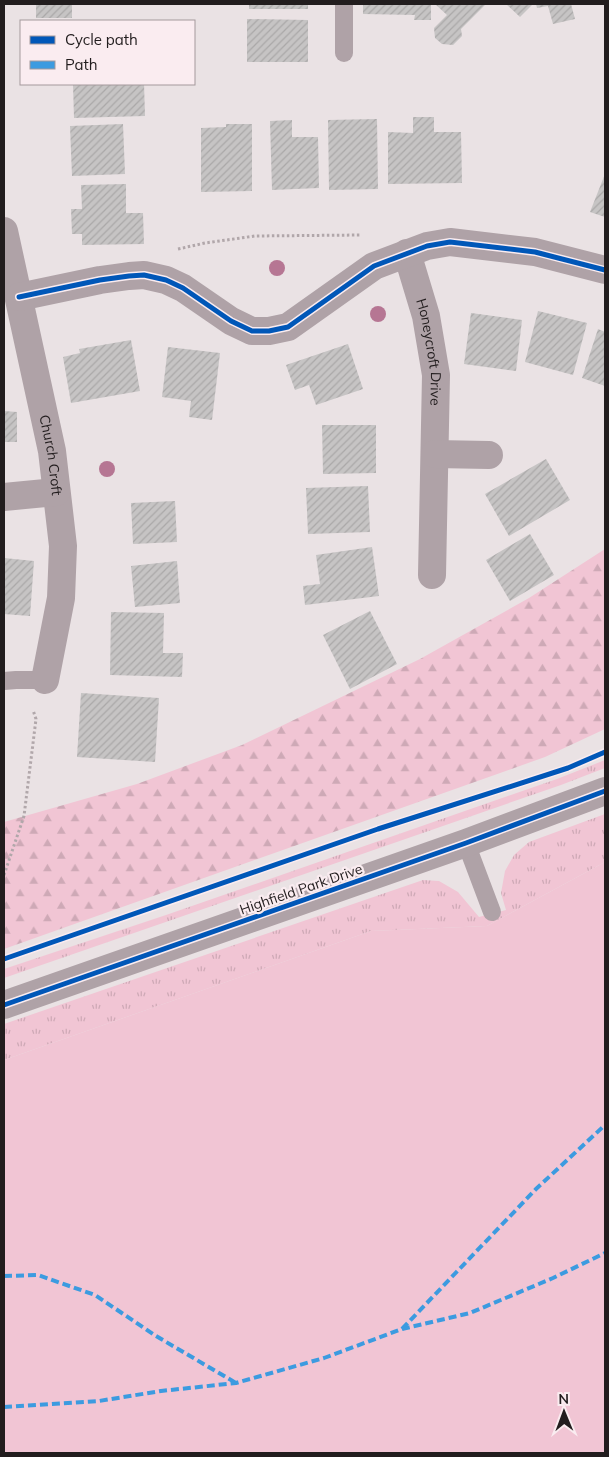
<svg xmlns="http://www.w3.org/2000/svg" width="609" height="1457" viewBox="0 0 609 1457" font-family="Mulish,sans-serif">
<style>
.grass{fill:url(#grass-tufts)}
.forest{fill:url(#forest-firs)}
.green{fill:#f1c5d4}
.building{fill:url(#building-hatch)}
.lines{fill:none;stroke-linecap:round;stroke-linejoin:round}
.path{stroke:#b1a7aa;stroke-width:3;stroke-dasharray:2.5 2.5;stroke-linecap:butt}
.service{stroke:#afa2a7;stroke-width:18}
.minor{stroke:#afa2a7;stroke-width:28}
.tertiary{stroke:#afa2a7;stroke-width:28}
.quiet{stroke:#3c9be0;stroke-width:4;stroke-dasharray:8 4;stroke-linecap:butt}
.cycleway-casing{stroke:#faecf0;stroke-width:8}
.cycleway{stroke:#0057b8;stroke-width:5}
.tree{fill:#b67693}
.labels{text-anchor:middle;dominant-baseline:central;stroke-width:4.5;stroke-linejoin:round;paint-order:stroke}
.street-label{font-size:14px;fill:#221d1e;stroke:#faecf0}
</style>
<defs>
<pattern id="grass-tufts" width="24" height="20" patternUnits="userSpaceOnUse" patternTransform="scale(1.25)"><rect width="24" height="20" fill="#f1c5d4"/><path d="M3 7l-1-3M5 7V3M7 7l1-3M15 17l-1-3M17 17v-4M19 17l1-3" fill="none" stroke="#cea9b6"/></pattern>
<pattern id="forest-firs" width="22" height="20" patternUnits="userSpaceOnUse" patternTransform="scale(1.25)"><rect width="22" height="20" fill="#f1c5d4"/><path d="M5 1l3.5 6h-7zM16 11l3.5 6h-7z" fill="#cea9b6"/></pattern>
<pattern id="building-hatch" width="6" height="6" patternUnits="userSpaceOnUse" patternTransform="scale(1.25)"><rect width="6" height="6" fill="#c6c4c4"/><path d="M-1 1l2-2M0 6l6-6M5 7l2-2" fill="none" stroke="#aaa8a8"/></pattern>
</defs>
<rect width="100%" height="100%" fill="#eae2e4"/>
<!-- grass -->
<g class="grass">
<path d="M605,760V768L561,785L4,978V969L166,915L557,779Z"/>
<path d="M605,814V862L487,926L371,931L4,1060V1024L423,880L439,881L458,892L479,917L506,910L501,893L505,871L514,855L529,842Z"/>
</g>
<!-- forest -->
<path class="forest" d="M605,549V729L545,757L4,949V822L137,784L242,745L420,659L529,598Z"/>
<!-- green -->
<path class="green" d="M605,862V1453H4V1060L371,931L487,926Z"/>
<!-- building -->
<g class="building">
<rect x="36" y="4" width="36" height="14"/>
<rect x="249" y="4" width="59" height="5"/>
<path d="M363,4H431V20H414L415,15L363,14Z"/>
<path d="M435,4H486L461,29L462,36L453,45L442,44L435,38L434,28L447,15Z"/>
<path d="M506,4H533L520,17Z"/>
<path d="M536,4H571L575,19L553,24L548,6L537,8Z"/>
<path d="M247,19L308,20V62H247Z"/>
<path d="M73,84H144L145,116L74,118Z"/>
<path d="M413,117H434V132H461L462,183L388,184V132L413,133Z"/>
<path d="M377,119L378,189L329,190L328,120Z"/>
<path d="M292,120V137H318L319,188L272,190L270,121Z"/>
<path d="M123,124L125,174L72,176L70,126Z"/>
<path d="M226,124H252V191L201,192V128L226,127Z"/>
<path d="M605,174V217L590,212Z"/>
<path d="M126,184V213H143L144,244L82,245V234H72L71,209H82L81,185Z"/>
<path d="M538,311L587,323L573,375L525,362Z"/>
<path d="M471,313L522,320L516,371L464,364Z"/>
<path d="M598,329L605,332V386L582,378Z"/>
<path d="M131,340L140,391L71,403L63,357L80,353L79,349Z"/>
<path d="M348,344L363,389L316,405L309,385L295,390L286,365Z"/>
<path d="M168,347L220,353L212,420L189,417L191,401L162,397Z"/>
<path d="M4,411L17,412V442H4Z"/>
<path d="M322,425H376V473L323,474Z"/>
<path d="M546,459L570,500L509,536L485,494Z"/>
<path d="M368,486L370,532L308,534L306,488Z"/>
<path d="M175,501L177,542L133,544L131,503Z"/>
<path d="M530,534L554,575L510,601L486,560Z"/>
<path d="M372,547L379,596L305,605L303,586L320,584L316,555Z"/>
<path d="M4,558L34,561L30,616L4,614Z"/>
<path d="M177,561L180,603L135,607L131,566Z"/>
<path d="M370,611L397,664L350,689L323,635Z"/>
<path d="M111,612L164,613L163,653H183L182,677L110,675Z"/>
<path d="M81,693L159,698L155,762L77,757Z"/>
</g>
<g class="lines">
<!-- path -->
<g class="path">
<path d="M178,249L205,243L255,236L360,235"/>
<path d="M4,875L24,816L36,719L33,710"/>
</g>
<!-- service -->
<g class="service">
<path d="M344,53V4"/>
<path d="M4,681L16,680H45"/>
<path d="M466,843L492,912"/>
</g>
<!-- minor -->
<g class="minor">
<path id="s1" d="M4,231L52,451L63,546L61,598L45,680"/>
<path id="s2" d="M407,253L426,316L436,375L432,575"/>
<path d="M19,297L100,280L129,276L144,275L166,280L183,288L231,321L252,331H269L288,327L374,266L427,246L450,242L535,252L605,270"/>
<path d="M435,454L489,455"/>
<path d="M4,497L56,492"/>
</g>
<!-- tertiary -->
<path class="tertiary" d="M4,1005L466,843L605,791"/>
<!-- quiet -->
<g class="quiet">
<path d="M4,1276L38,1275L95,1295L156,1336L236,1383"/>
<path d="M402,1329L536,1189L605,1125"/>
<path d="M4,1407L99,1401L161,1391L236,1383L324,1358L402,1329L470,1313L553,1278L605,1253"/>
</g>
<!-- cycleway casing -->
<g class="cycleway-casing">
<g id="cycleway">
<path d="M19,297L100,280L129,276L144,275L166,280L183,288L231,321L252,331H269L288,327L374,266L427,246L450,242L535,252L605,270"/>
<path d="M4,959L378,829L568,768L605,752"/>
<path d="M4,1005L466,843L605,791"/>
</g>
</g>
<!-- cycleway -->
<use href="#cycleway" class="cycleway"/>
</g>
<!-- trees -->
<g class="tree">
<circle cx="277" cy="268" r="8"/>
<circle cx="378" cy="314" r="8"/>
<circle cx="107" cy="469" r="8"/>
</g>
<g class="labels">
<!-- street labels -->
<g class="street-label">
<text stroke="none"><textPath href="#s2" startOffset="102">Honeycroft Drive</textPath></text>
<text stroke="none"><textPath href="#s1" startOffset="229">Church Croft</textPath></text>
<text transform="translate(301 889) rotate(-19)">Highfield Park Drive</text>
</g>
</g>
<!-- border -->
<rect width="609" height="1457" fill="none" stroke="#221d1e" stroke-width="10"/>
<!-- legend -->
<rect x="20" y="20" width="175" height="65" fill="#faecf0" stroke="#a4999c"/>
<rect x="30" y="36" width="25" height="8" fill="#0057b8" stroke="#a4999c"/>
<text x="65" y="45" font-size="15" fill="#221d1e">Cycle path</text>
<rect x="30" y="61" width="25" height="8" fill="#3c9be0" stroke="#a4999c"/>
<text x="65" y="70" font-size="15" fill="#221d1e">Path</text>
<!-- north arrow -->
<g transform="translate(564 1412) rotate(359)" stroke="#faecf0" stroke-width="4" paint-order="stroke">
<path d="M0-4L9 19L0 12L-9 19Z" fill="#221d1e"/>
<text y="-8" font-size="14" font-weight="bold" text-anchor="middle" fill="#221d1e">N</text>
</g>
</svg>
